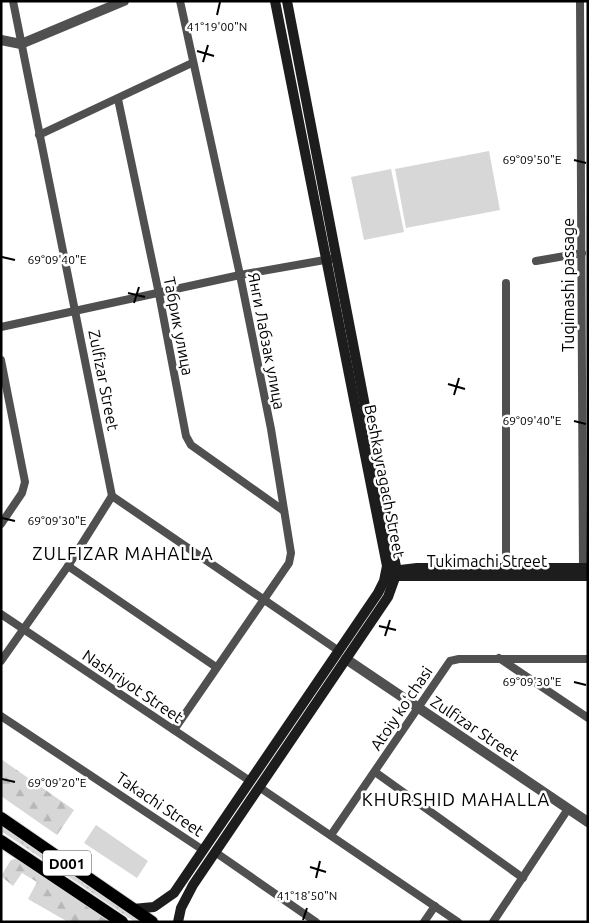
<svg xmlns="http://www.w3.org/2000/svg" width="589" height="923" viewBox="0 0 589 923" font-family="Ubuntu,sans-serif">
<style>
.grass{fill:url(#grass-dots)}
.forest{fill:url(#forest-firs)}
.pitch{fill:#d7d7d7}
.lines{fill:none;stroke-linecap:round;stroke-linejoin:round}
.trunk-casing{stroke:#dbdbdb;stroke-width:14}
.minor{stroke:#505050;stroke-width:8}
.tertiary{stroke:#505050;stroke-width:10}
.secondary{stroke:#1d1d1d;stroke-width:10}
.trunk{stroke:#000;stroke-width:12}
.ticks{fill:none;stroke:#000;stroke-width:2}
.labels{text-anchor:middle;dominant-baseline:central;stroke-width:5;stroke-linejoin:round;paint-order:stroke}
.shield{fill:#fff;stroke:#4c4c4c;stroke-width:1}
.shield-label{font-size:15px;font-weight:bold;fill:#000}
.street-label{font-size:16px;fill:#000;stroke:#fff}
.neighbourhood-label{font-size:18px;letter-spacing:1px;fill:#000;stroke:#fff}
.ticks-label{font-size:12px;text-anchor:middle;fill:#000;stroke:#fff;stroke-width:5;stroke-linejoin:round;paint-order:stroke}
</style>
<defs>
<pattern id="grass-dots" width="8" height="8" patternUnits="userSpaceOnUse" patternTransform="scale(1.25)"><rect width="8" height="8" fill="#d7d7d7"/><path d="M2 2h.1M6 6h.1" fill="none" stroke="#b7b7b7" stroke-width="1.8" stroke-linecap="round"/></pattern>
<pattern id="forest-firs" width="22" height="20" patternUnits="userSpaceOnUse" patternTransform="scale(1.25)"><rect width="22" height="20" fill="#d7d7d7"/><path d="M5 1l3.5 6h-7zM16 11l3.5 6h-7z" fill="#b7b7b7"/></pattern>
</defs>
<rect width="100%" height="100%" fill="#fff"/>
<!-- grass -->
<path class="grass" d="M1,826L142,922H135L1,831Z"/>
<!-- forest -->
<g class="forest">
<path d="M1,759L74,810L57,835L1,796Z"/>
<path d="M18,858L113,922H68L28,899L37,882L22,873L13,886L1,876L11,860Z"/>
</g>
<!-- pitch -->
<g class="pitch">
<path d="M489,151L500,210L406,228L395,169Z"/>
<path d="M391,169L404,232L364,240L351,177Z"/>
<path d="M96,825L148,861L137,878L84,843Z"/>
</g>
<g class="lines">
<!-- trunk casing -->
<g class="trunk-casing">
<g id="trunk">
<path d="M1,818L152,922"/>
<path d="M1,841L122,922"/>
</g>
</g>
<!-- minor -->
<g class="minor">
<path d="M13,1L112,496L339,651"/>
<path d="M580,1L583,568"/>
<path d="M118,99L159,294L186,436L191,445L284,511"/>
<path d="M39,135L192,63"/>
<path d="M536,261L582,253"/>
<path d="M1,327L240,275L336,258"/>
<path d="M1,360L25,482L22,493L1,524"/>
<path d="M68,566L216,667"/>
<path d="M506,571V283"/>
<path d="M1,614L250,781"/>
<path d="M499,658L588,718"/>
<path d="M1,661L68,566L112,496"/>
<path d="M1,716L203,850"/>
<path d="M174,730L289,563L291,553L271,429L240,275L180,1"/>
<path d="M375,772L523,878"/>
<path d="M259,787L458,922"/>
<path d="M331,835L450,661L459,659H588"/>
<path d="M215,852L316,922"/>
<path d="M424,922L435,906"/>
<path d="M493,922L568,809"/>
</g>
<!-- tertiary -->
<g class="tertiary">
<path d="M1,40L21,44L124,1"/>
<path d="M346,659L588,822"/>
</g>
<!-- secondary -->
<g class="secondary">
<path d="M392,571L417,568H588"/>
<path d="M392,576H588"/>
<path d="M133,909L154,907L174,893L378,593L384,581L387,566L275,1"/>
<path d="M178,922L181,908L193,885L388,597L397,572L287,1"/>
</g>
<!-- trunk -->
<use href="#trunk" class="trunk"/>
</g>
<!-- ticks -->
<path class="ticks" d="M217,15L220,2M197,51L214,56M203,62L208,45M574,160L586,163M2,257L15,260M128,293L145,297M134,303L139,287M448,384L465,389M454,395L459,378M574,421L586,424M2,518L15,521M379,626L396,630M385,636L390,620M574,682L586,685M2,779L15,782M310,867L326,872M316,878L320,861M303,920L307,908"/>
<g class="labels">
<!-- shield labels -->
<rect class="shield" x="43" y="850.5" width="48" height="25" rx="4"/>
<g class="shield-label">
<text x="67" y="863">D001</text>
</g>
<!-- street labels -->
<g class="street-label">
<text transform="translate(568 285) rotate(-90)">Tuqimashi passage</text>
<text transform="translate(179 326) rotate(79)">Табрик улица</text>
<text transform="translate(267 341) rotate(79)">Янги Лабзак улица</text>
<text transform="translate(104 380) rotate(79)">Zulfizar Street</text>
<text transform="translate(385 481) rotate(79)">Beshkayragach Street</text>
<text x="487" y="561">Tukimachi Street</text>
<text transform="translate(133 686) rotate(34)">Nashriyot Street</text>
<text transform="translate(401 708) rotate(-56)">Atoiy koʻchasi</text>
<text transform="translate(475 728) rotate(34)">Zulfizar Street</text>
<text transform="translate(160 804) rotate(34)">Takachi Street</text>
</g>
<!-- neighbourhood labels -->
<g class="neighbourhood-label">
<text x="123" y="553">ZULFIZAR MAHALLA</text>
<text x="456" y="799">KHURSHID MAHALLA</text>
</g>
</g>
<g class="ticks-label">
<text x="217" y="31">41°19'00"N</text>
<text x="532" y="164">69°09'50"E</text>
<text x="57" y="264">69°09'40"E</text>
<text x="532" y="425">69°09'40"E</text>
<text x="57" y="525">69°09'30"E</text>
<text x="532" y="686">69°09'30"E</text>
<text x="57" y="787">69°09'20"E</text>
<text x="307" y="900">41°18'50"N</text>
</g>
<!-- border -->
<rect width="589" height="923" fill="none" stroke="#000000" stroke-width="5"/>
</svg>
